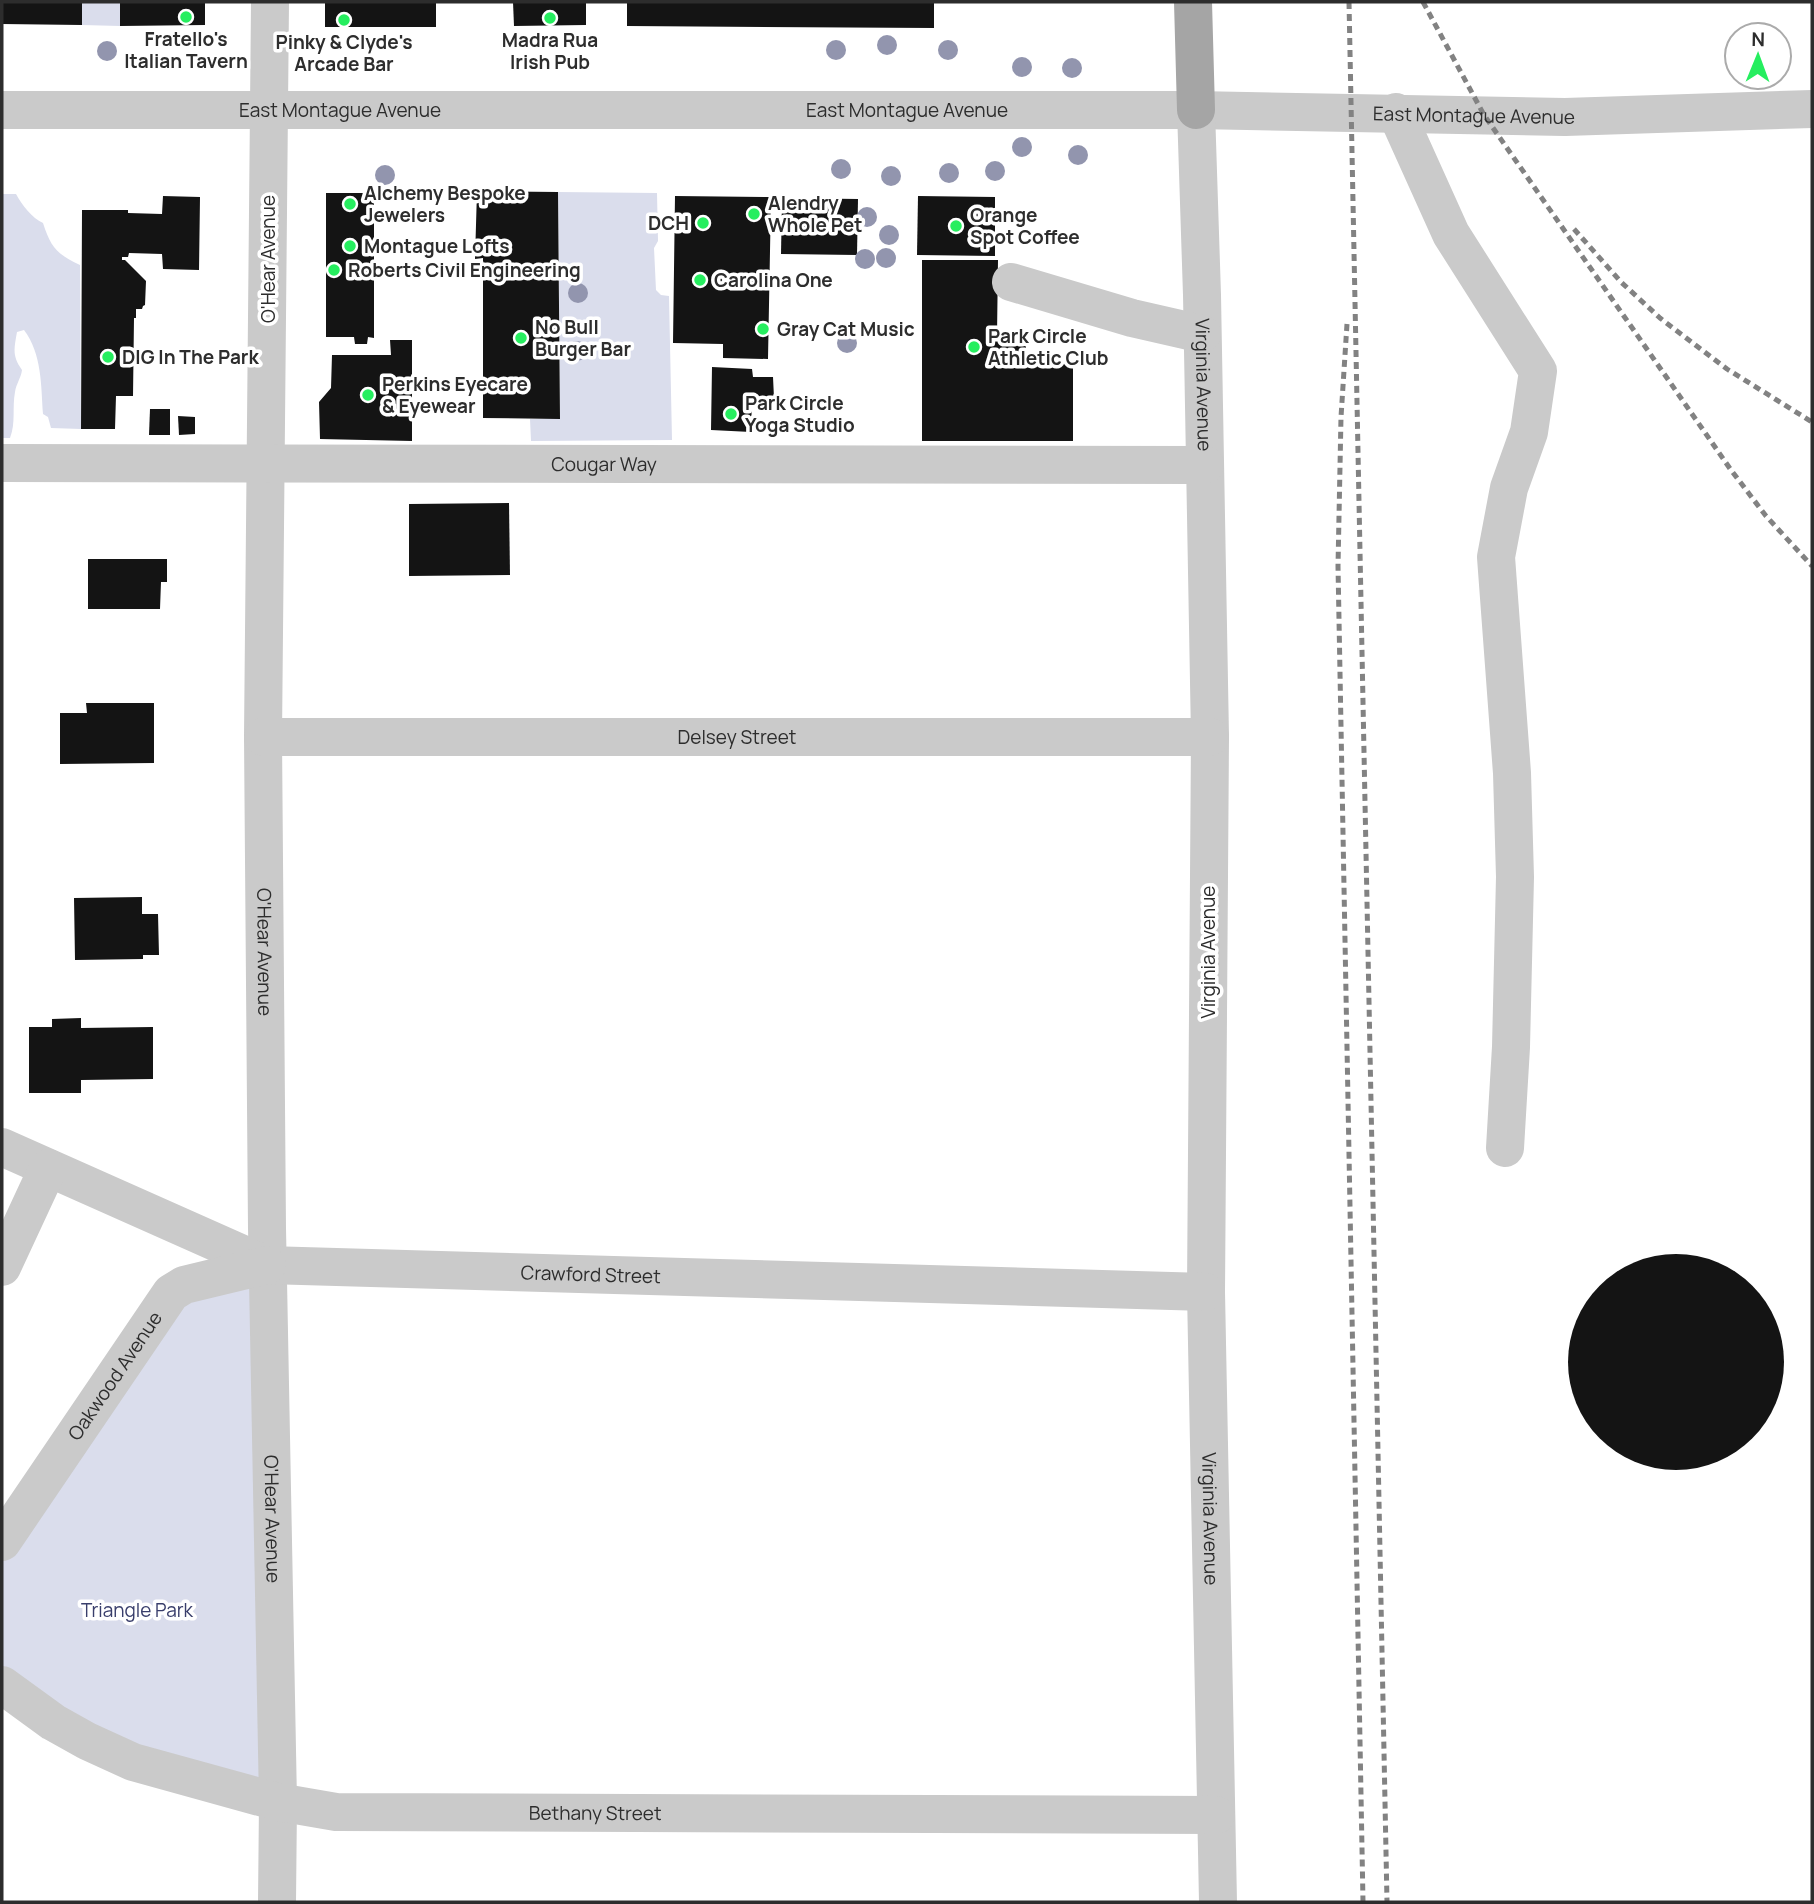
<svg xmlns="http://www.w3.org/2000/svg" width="1814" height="1904" viewBox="0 0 1814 1904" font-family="Manrope,sans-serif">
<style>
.green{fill:#daddec}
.building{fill:#141414}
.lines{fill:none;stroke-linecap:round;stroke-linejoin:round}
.minor{stroke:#cacaca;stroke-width:38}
.major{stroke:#a5a5a5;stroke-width:38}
.rail{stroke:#828282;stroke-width:5;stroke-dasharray:7 5;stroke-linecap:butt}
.tree{fill:#9295ae}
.poi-dot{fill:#26ee5f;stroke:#fff;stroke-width:2.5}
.labels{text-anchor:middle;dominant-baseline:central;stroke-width:7;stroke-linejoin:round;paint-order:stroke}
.poi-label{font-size:19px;font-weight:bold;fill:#2d2d2d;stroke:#fff;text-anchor:start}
.street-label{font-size:19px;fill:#2d2d2d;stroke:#fff}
.park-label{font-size:19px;fill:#393e6b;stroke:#fff}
</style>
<rect width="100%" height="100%" fill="#fff"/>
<!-- green -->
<g class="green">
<path d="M82,2H120V26L82,25Z"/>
<path d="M558,192L657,193L658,241L654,248L656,290L661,295L669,296L672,440L531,441L530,419L560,418Z"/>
<path d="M2,194H16C22,205 32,218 43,223C51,248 57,254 80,265L81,429L51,428L48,417L43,414C41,385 42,354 24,330L17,332C14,349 12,356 22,370C21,378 16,384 15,392C12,408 16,423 10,438H2Z"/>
<path d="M265,1267L277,1799L134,1760L2,1683V1545L172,1293Z"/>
</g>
<!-- building -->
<g class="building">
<path d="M2,2H82V25L2,24Z"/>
<path d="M120,2H205V25L120,26Z"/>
<rect x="325" y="2" width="111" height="25"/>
<path d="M513,2H586V25L514,26Z"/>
<path d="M627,2H934V28L627,26Z"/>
<path d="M477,191L558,192L560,419L483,418V258L475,259Z"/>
<path d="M326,193H374V338L368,337L367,344H355L354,337H326Z"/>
<path d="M163,196L200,197L199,270L163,269L162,254L129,253L128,257H122V260H125L146,281L145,305L143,306L142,309H136V318H134L133,396H116L115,429H81L82,210H128V213L162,214Z"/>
<path d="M675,196L771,197L768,359L723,358V344L673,343Z"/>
<path d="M918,196L995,197V256L917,255Z"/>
<path d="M782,198L858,199L857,255L781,254Z"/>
<path d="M922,260H998L997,335H1026V360H1073V441H922Z"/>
<path d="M390,340H412V441L320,439L319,402L331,388L332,355H391Z"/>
<path d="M712,367L752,369L753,377H773L774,398H752L751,432L711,430Z"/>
<path d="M150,409H170V435H149Z"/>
<path d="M178,416L195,417V434L179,435Z"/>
<path d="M509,503L510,575L409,576V504Z"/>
<path d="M88,559H167V582H161L160,609H88Z"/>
<path d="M86,703H154V763L60,764V713H87Z"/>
<path d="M142,897V914H158L159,955H143V959L75,960L74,898Z"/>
<path d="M81,1018V1028L153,1027V1079L81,1080V1093H29V1027H52V1019Z"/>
<circle cx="1676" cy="1362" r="108"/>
</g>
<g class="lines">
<!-- minor -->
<g class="minor">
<path id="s1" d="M270,2L263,737L267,1228L278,1802L277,1902"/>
<path id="s2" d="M2,110H1196L1565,117L1812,109"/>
<path id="s3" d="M1196,110L1202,295L1210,737L1206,1292L1218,1902"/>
<path d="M1396,112L1451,234L1538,371L1529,432L1509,488L1496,557L1512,773L1515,877L1511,1047L1505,1148"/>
<path d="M1011,282L1132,318L1202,334"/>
<path id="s4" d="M2,463L1205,465"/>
<path id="s5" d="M263,737H1210"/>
<path id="s6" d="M2,1147L267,1265L1206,1292"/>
<path d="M2,1267L48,1168"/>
<path id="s7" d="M2,1542L171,1293L184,1285L267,1265"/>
<path id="s8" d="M2,1685L53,1722L87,1741L133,1762L278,1802L336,1812L1216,1815"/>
</g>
<!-- major -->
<path class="major" d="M1193,2L1196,110"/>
<!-- rail -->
<g class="rail">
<path d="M1349,2L1387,1902"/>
<path d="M1423,2L1484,115L1731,470L1766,516L1812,566"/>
<path d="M1574,229L1621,282L1660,318L1727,369L1812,422"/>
<path d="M1347,324L1341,417L1338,566L1363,1902"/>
</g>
</g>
<!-- trees -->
<g class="tree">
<circle cx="887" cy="45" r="10"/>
<circle cx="836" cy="50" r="10"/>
<circle cx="948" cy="50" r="10"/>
<circle cx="107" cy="51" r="10"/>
<circle cx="1022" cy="67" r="10"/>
<circle cx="1072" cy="68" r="10"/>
<circle cx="1022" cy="147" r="10"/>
<circle cx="1078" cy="155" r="10"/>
<circle cx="841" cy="169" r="10"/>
<circle cx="995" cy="171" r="10"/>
<circle cx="949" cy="173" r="10"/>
<circle cx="385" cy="175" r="10"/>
<circle cx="891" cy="176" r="10"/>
<circle cx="867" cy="217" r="10"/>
<circle cx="889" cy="235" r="10"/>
<circle cx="886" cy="258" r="10"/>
<circle cx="865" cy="259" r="10"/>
<circle cx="578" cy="293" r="10"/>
<circle cx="847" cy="343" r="10"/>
<circle cx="577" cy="351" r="10"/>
</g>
<!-- markers -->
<g class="poi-dot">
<circle cx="186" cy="17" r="7"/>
<circle cx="550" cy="18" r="7"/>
<circle cx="344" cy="20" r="7"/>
<circle cx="350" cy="204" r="7"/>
<circle cx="754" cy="214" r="7"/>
<circle cx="703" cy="223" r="7"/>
<circle cx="956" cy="226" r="7"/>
<circle cx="350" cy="246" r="7"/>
<circle cx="334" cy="270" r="7"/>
<circle cx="700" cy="280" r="7"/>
<circle cx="763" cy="329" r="7"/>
<circle cx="521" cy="338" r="7"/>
<circle cx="974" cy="347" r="7"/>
<circle cx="108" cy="357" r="7"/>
<circle cx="368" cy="395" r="7"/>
<circle cx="731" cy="414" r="7"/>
</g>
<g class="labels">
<!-- poi labels -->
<g class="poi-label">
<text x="186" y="39" text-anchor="middle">Fratello's<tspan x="186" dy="22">Italian Tavern</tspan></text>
<text x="550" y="40" text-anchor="middle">Madra Rua<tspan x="550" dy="22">Irish Pub</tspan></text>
<text x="344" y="42" text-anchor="middle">Pinky &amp; Clyde's<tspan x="344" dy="22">Arcade Bar</tspan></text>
<text x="364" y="193">Alchemy Bespoke<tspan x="364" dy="22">Jewelers</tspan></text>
<text x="768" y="203">Alendry<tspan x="768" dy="22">Whole Pet</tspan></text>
<text x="970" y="215">Orange<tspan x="970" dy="22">Spot Coffee</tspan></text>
<text x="689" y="223" text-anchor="end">DCH</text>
<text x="364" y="246">Montague Lofts</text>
<text x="348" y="270">Roberts Civil Engineering</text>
<text x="714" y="280">Carolina One</text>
<text x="535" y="327">No Bull<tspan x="535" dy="22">Burger Bar</tspan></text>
<text x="777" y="329">Gray Cat Music</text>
<text x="988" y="336">Park Circle<tspan x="988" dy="22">Athletic Club</tspan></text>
<text x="122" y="357">DIG In The Park</text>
<text x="382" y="384">Perkins Eyecare<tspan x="382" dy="22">&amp; Eyewear</tspan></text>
<text x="745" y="403">Park Circle<tspan x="745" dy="22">Yoga Studio</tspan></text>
</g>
<!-- street labels -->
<g class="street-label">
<text stroke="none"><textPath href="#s2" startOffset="338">East Montague Avenue</textPath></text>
<text stroke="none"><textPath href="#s2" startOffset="905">East Montague Avenue</textPath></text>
<text stroke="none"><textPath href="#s2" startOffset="1472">East Montague Avenue</textPath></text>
<text transform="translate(268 259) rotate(-90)">O'Hear Avenue</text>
<text stroke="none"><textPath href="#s3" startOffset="275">Virginia Avenue</textPath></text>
<text stroke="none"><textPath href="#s4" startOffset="602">Cougar Way</textPath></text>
<text stroke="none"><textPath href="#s5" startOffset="474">Delsey Street</textPath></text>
<text stroke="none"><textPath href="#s1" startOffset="950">O'Hear Avenue</textPath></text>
<text transform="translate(1208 952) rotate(-90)">Virginia Avenue</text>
<text stroke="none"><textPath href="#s6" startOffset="614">Crawford Street</textPath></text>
<text stroke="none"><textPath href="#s7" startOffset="201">Oakwood Avenue</textPath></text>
<text stroke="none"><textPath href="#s1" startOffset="1517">O'Hear Avenue</textPath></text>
<text stroke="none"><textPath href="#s3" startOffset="1409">Virginia Avenue</textPath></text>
<text stroke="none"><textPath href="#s8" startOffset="621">Bethany Street</textPath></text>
</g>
<!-- park labels -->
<g class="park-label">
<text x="137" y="1610">Triangle Park</text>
</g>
</g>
<!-- border -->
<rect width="1814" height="1904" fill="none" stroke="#2d2d2d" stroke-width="7"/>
<!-- north arrow -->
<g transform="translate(1758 56) rotate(1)"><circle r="33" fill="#ffffff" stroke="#ababab" stroke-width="2"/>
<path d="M0-5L12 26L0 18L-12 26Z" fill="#26ee5f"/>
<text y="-10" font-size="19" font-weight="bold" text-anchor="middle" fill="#2d2d2d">N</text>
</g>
</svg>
